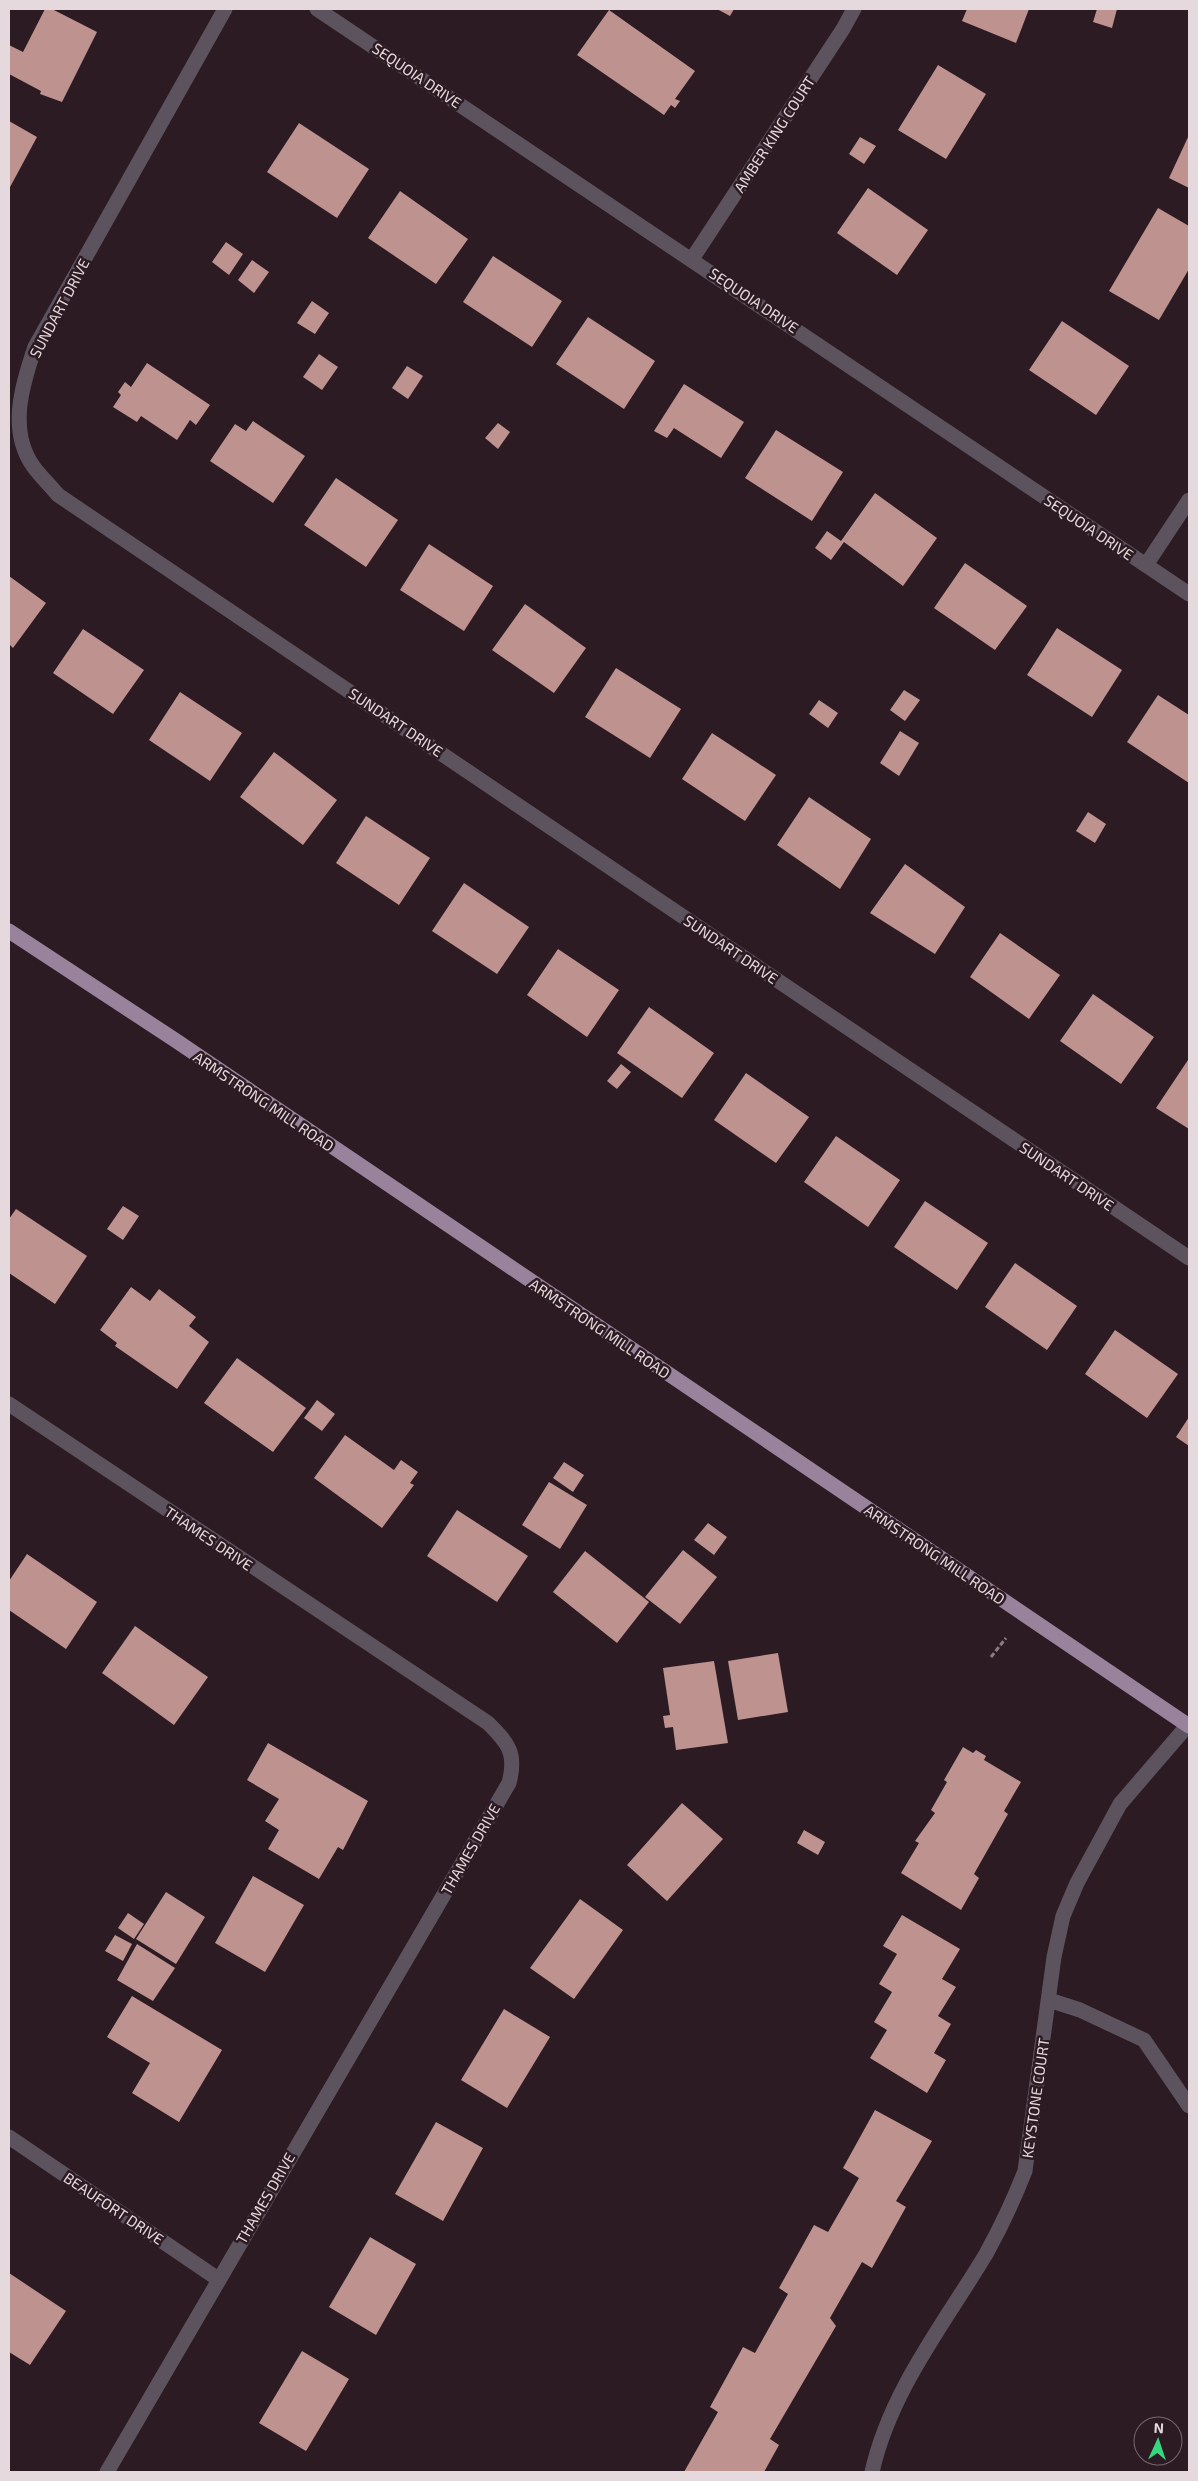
<svg xmlns="http://www.w3.org/2000/svg" width="1198" height="2481" viewBox="0 0 1198 2481" font-family="'Exo 2',sans-serif">
<style>
.building{fill:#be938f}
.lines{fill:none;stroke-linecap:round;stroke-linejoin:round}
.path{stroke:#8a7c81;stroke-width:3;stroke-dasharray:5 2.5;stroke-linecap:butt}
.minor{stroke:#5d535f;stroke-width:15}
.major{stroke:#99839c;stroke-width:15}
.labels{text-anchor:middle;dominant-baseline:central;stroke-width:5;stroke-linejoin:round;paint-order:stroke}
.street-label{font-size:15px;fill:#e5d9dd;stroke:#2c1b22}
</style>
<rect width="100%" height="100%" fill="#2c1b22"/>
<!-- building -->
<g class="building">
<path d="M45,9H52L97,32L62,102L40,94L41,91L9,74V45L23,52Z"/>
<path d="M717,9H734L730,16Z"/>
<path d="M967,9H1029L1016,43L962,21Z"/>
<path d="M1097,9H1117L1112,28L1093,22Z"/>
<path d="M609,10L695,71L675,99L680,101L675,108L671,105L664,115L577,55Z"/>
<path d="M938,65L986,94L946,159L898,130Z"/>
<path d="M9,121L37,137L9,189Z"/>
<path d="M299,123L369,169L337,218L267,172Z"/>
<path d="M1189,135V188L1169,178Z"/>
<path d="M860,137L876,146L864,164L849,154Z"/>
<path d="M868,188L928,230L897,275L837,233Z"/>
<path d="M400,191L468,239L436,284L368,238Z"/>
<path d="M1158,208L1189,226V269L1159,320L1109,291Z"/>
<path d="M226,242L243,254L229,275L212,262Z"/>
<path d="M493,256L562,301L532,347L463,302Z"/>
<path d="M252,260L269,272L254,293L238,280Z"/>
<path d="M312,301L329,313L315,334L297,323Z"/>
<path d="M588,317L655,361L624,409L556,364Z"/>
<path d="M1062,321L1129,366L1096,415L1029,370Z"/>
<path d="M319,354L338,367L322,390L303,377Z"/>
<path d="M147,363L210,405L196,425L190,420L177,440L141,416L137,422L113,407L121,395L118,392L125,382L131,387Z"/>
<path d="M407,366L423,376L408,399L392,388Z"/>
<path d="M684,384L744,422L721,458L674,428L667,438L654,431Z"/>
<path d="M253,421L305,456L273,503L210,461L235,424L246,431Z"/>
<path d="M498,423L510,432L498,449L485,438Z"/>
<path d="M776,430L843,472L812,521L745,478Z"/>
<path d="M336,478L398,520L366,567L304,525Z"/>
<path d="M875,493L937,538L903,586L844,542L831,560L815,548L827,531L841,541Z"/>
<path d="M429,544L493,586L464,631L400,590Z"/>
<path d="M965,563L1027,606L995,650L934,608Z"/>
<path d="M9,576L46,603L13,648L9,644Z"/>
<path d="M525,604L586,648L554,693L492,650Z"/>
<path d="M1057,628L1122,670L1092,717L1027,675Z"/>
<path d="M83,629L144,670L113,714L53,673Z"/>
<path d="M616,668L681,709L650,758L585,717Z"/>
<path d="M904,690L920,700L905,721L890,710Z"/>
<path d="M180,692L242,733L210,781L149,740Z"/>
<path d="M1158,695L1189,715V783L1127,742Z"/>
<path d="M819,700L838,713L828,728L809,714Z"/>
<path d="M900,731L919,743L899,776L880,763Z"/>
<path d="M712,733L776,775L745,821L682,779Z"/>
<path d="M274,752L337,800L303,845L240,797Z"/>
<path d="M809,797L871,839L840,889L777,845Z"/>
<path d="M1088,812L1106,824L1095,843L1076,831Z"/>
<path d="M366,816L430,858L399,905L336,863Z"/>
<path d="M905,864L965,907L935,954L870,913Z"/>
<path d="M464,883L529,927L497,974L432,931Z"/>
<path d="M1000,933L1060,975L1029,1019L970,977Z"/>
<path d="M558,949L619,990L587,1037L527,995Z"/>
<path d="M1093,994L1154,1037L1121,1084L1060,1041Z"/>
<path d="M649,1007L714,1053L682,1098L617,1053Z"/>
<path d="M1188,1060L1189,1061V1129L1156,1108Z"/>
<path d="M621,1064L631,1072L617,1089L607,1081Z"/>
<path d="M746,1073L809,1117L776,1163L714,1120Z"/>
<path d="M836,1136L900,1180L868,1227L804,1182Z"/>
<path d="M925,1201L988,1243L957,1290L894,1247Z"/>
<path d="M123,1206L139,1216L123,1240L107,1229Z"/>
<path d="M16,1209L87,1256L55,1304L9,1273V1219Z"/>
<path d="M1015,1263L1077,1306L1047,1350L985,1307Z"/>
<path d="M131,1287L150,1301L159,1289L196,1317L189,1326L209,1342L177,1389L115,1346L117,1343L100,1330Z"/>
<path d="M1115,1330L1178,1374L1147,1418L1085,1374Z"/>
<path d="M237,1358L306,1408L273,1452L204,1403Z"/>
<path d="M317,1400L335,1414L322,1431L304,1418Z"/>
<path d="M1189,1417V1446L1176,1437Z"/>
<path d="M345,1435L394,1470L401,1460L418,1472L410,1483L414,1485L382,1528L314,1478Z"/>
<path d="M564,1462L584,1475L573,1492L553,1478Z"/>
<path d="M549,1482L587,1505L560,1549L522,1525Z"/>
<path d="M457,1510L528,1556L497,1602L427,1556Z"/>
<path d="M708,1523L727,1537L714,1555L694,1540Z"/>
<path d="M683,1550L717,1577L680,1624L645,1597Z"/>
<path d="M585,1551L649,1602L617,1643L553,1592Z"/>
<path d="M27,1554L97,1602L66,1649L9,1610V1581Z"/>
<path d="M135,1626L208,1677L174,1725L102,1673Z"/>
<path d="M778,1653L788,1712L738,1720L728,1661Z"/>
<path d="M714,1661L728,1743L676,1750L673,1727L665,1728L663,1716L670,1715L663,1668Z"/>
<path d="M268,1743L368,1801L343,1850L338,1847L319,1879L268,1849L279,1830L265,1821L279,1799L247,1780Z"/>
<path d="M963,1747L973,1753L976,1750L986,1756L984,1760L1021,1782L1004,1811L1008,1814L974,1874L979,1878L961,1910L901,1873L919,1843L915,1841L935,1813L931,1810L947,1782L944,1780Z"/>
<path d="M682,1803L723,1839L667,1901L627,1865Z"/>
<path d="M804,1830L825,1842L818,1855L797,1843Z"/>
<path d="M253,1876L304,1905L265,1972L215,1943Z"/>
<path d="M166,1892L205,1917L176,1964L136,1939Z"/>
<path d="M580,1899L623,1930L574,1999L530,1968Z"/>
<path d="M128,1913L144,1924L134,1939L118,1928Z"/>
<path d="M902,1915L960,1949L942,1979L956,1987L938,2016L951,2024L934,2053L946,2060L927,2093L870,2058L887,2030L874,2022L892,1992L879,1984L897,1954L883,1946Z"/>
<path d="M115,1935L132,1944L123,1961L105,1951Z"/>
<path d="M137,1944L175,1968L153,2001L117,1980Z"/>
<path d="M132,1996L222,2050L179,2122L132,2093L150,2063L107,2037Z"/>
<path d="M504,2009L550,2037L507,2108L461,2080Z"/>
<path d="M875,2110L932,2141L896,2201L906,2207L872,2268L862,2262L830,2318L836,2326L770,2439L779,2445L764,2472H684L718,2412L710,2407L743,2347L755,2353L788,2294L779,2288L814,2225L828,2232L859,2178L843,2168Z"/>
<path d="M436,2122L483,2148L443,2221L395,2194Z"/>
<path d="M370,2237L416,2264L376,2335L329,2307Z"/>
<path d="M9,2273L66,2311L30,2365L9,2352Z"/>
<path d="M302,2351L349,2379L306,2451L259,2423Z"/>
</g>
<g class="lines">
<!-- path -->
<path class="path" d="M991,1657L1006,1638"/>
<!-- minor -->
<g class="minor">
<path d="M225,9L35,347C22,385 8,430 33,466C40,476 50,485 58,495L1189,1258"/>
<path d="M317,9L1189,594"/>
<path d="M692,259L843,29L854,9"/>
<path d="M1146,565L1189,500"/>
<path d="M9,1404L488,1723C508,1743 517,1753 509,1783L107,2472"/>
<path d="M1049,2000L1080,2010L1144,2040L1189,2106"/>
<path d="M9,2137L218,2279"/>
<path d="M872,2472C890,2391 944,2324 986,2254C1001,2227 1014,2199 1025,2171L1054,1957L1063,1916L1077,1883L1120,1804L1188,1725"/>
</g>
<!-- major -->
<path class="major" d="M9,931L175,1040L1189,1726"/>
</g>
<g class="labels">
<!-- street labels -->
<g class="street-label">
<text transform="translate(417 75) rotate(34)">SEQUOIA DRIVE</text>
<text transform="translate(774 134) rotate(-57)">AMBER KING COURT</text>
<text transform="translate(754 300) rotate(34)">SEQUOIA DRIVE</text>
<text transform="translate(59 308) rotate(-62)">SUNDART DRIVE</text>
<text transform="translate(1089 527) rotate(34)">SEQUOIA DRIVE</text>
<text transform="translate(396 722) rotate(34)">SUNDART DRIVE</text>
<text transform="translate(731 949) rotate(34)">SUNDART DRIVE</text>
<text transform="translate(264 1101) rotate(34)">ARMSTRONG MILL ROAD</text>
<text transform="translate(1067 1176) rotate(34)">SUNDART DRIVE</text>
<text transform="translate(600 1328) rotate(34)">ARMSTRONG MILL ROAD</text>
<text transform="translate(209 1538) rotate(34)">THAMES DRIVE</text>
<text transform="translate(935 1554) rotate(34)">ARMSTRONG MILL ROAD</text>
<text transform="translate(470 1849) rotate(-60)">THAMES DRIVE</text>
<text transform="translate(1035 2098) rotate(-82)">KEYSTONE COURT</text>
<text transform="translate(265 2198) rotate(-60)">THAMES DRIVE</text>
<text transform="translate(114 2208) rotate(34)">BEAUFORT DRIVE</text>
</g>
</g>
<!-- border -->
<rect width="1198" height="2481" fill="none" stroke="#e5d9dd" stroke-width="20"/>
<!-- north arrow -->
<g transform="translate(1158 2441) rotate(3)"><circle r="24" fill="#2c1b22" stroke="#76676d"/>
<path d="M0-4L9 19L0 12L-9 19Z" fill="#35d881"/>
<text y="-8" font-size="14" font-weight="bold" text-anchor="middle" fill="#e5d9dd">N</text>
</g>
</svg>
